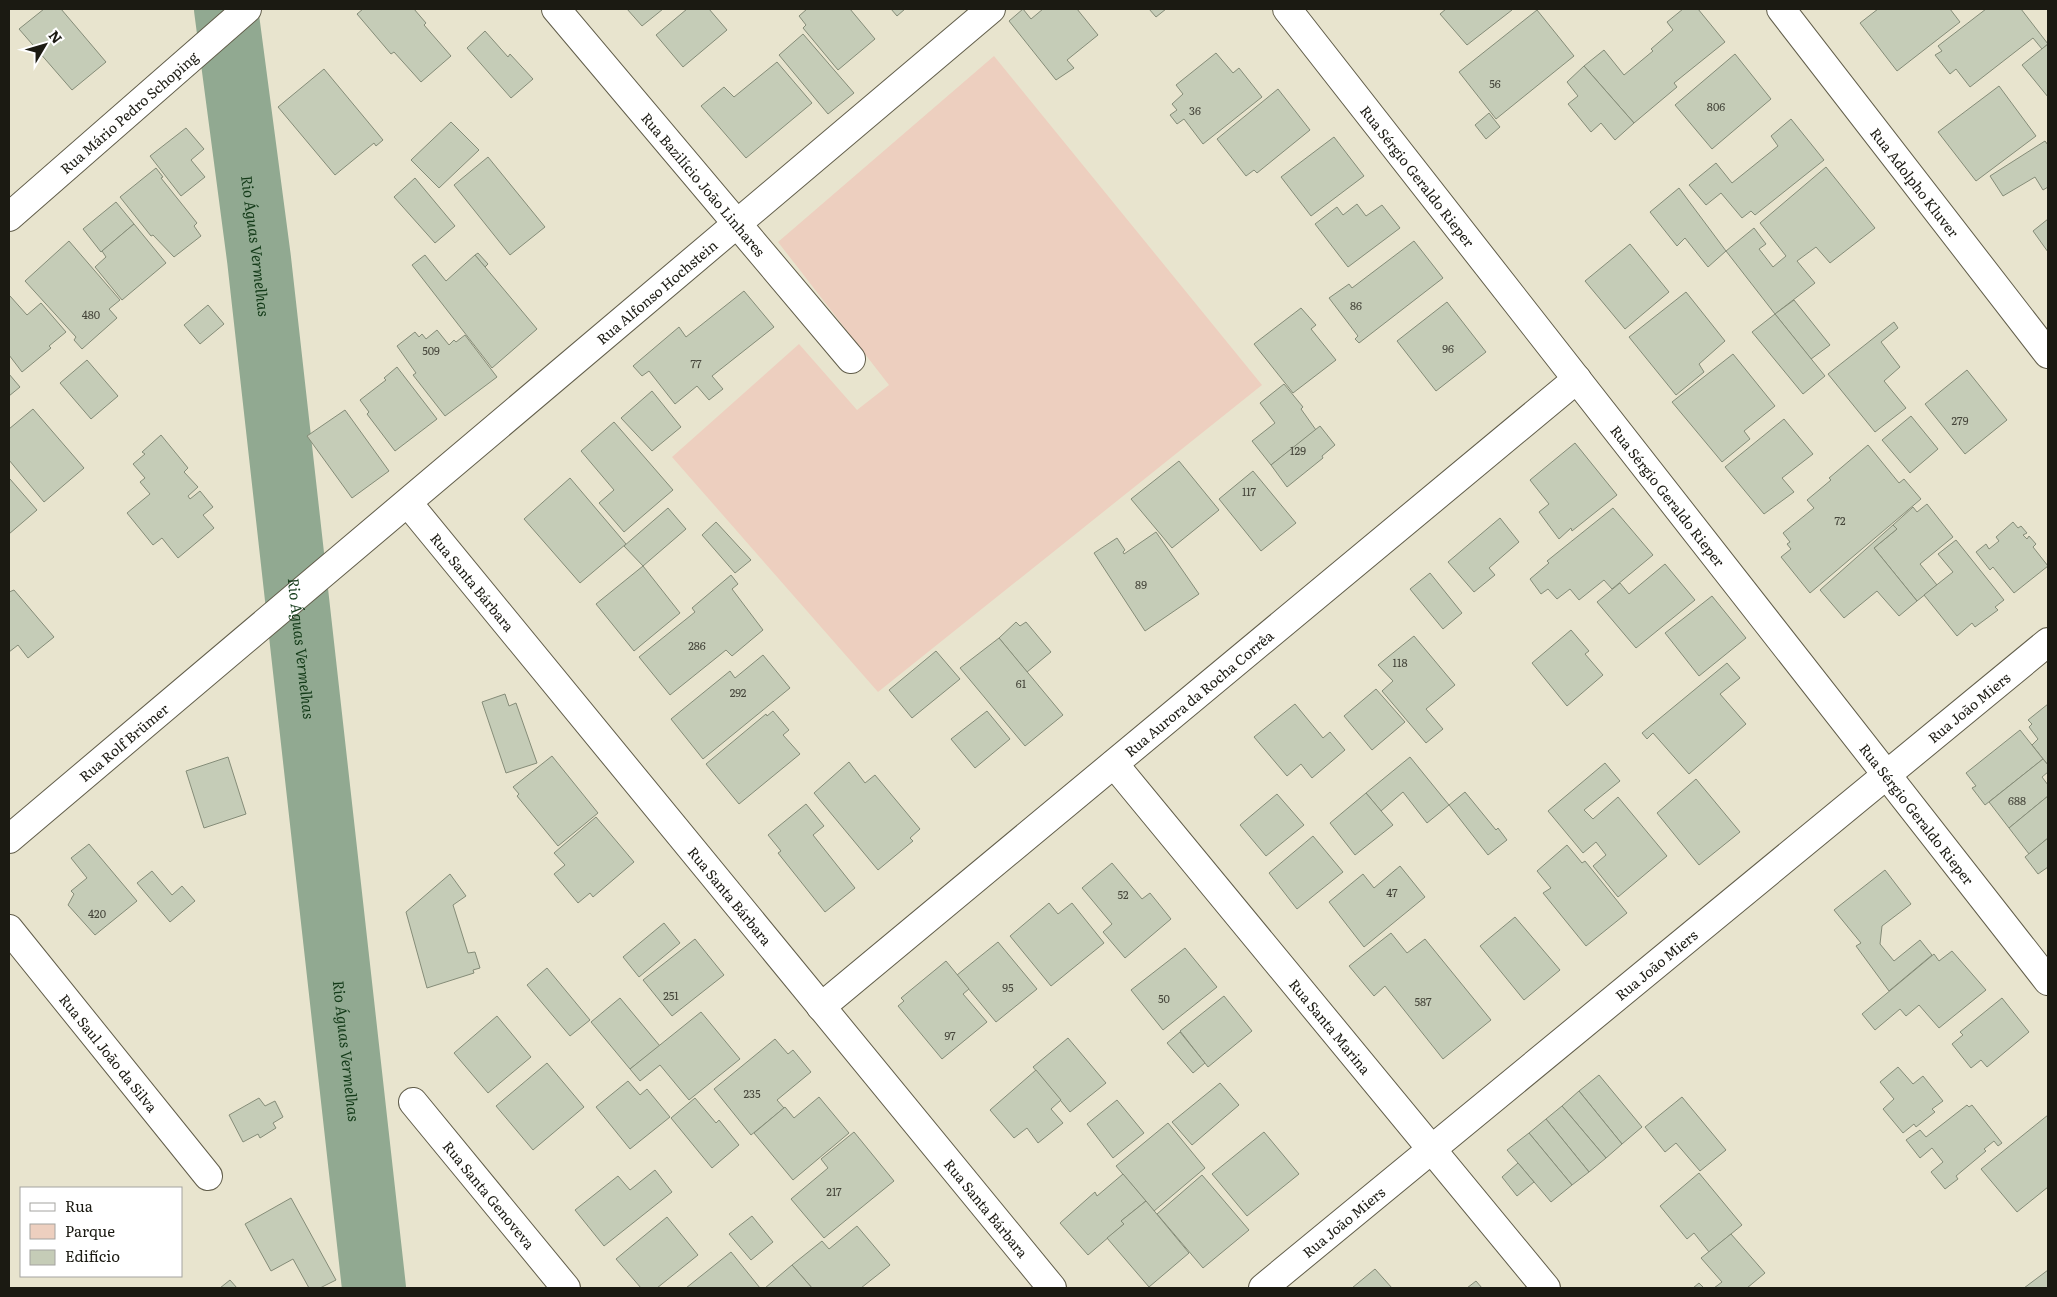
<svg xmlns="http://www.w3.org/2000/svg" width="2057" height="1297" viewBox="0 0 2057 1297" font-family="Literata,serif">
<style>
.green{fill:#edcfbf}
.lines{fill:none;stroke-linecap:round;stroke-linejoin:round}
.river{stroke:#91a991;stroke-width:64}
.building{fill:#c5ccb7;stroke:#858c78}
.minor-casing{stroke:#615d4a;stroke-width:30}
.minor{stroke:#fff;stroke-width:28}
.labels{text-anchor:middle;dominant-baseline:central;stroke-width:4;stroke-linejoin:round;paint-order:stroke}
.number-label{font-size:11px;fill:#46463b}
.street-label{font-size:14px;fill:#1b1a12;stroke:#fff}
.water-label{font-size:15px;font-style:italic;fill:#133a18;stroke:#fff}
</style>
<rect width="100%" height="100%" fill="#e8e4ce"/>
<!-- green -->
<path class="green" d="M994,56L1262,385L878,692L672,457L799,344L857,410L889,385L778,242Z"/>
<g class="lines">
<!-- river -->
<path class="river" id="s1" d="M226,9L259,259L374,1288"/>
</g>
<!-- building -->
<g class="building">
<path d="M44,9H61L106,62L72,90L19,29Z"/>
<path d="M363,9H414L426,23L424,25L451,56L421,82L394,52L391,54L357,14Z"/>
<path d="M627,9H663L642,26Z"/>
<path d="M687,9H709L727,30L683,67L656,35Z"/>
<path d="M807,9H850L875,39L838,70L803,28L806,25L799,16Z"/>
<path d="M891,9H905L897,16Z"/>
<path d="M1023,9L1031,19L1043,9H1077L1098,35L1067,60L1074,68L1056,80L1009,21Z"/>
<path d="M1149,9H1166L1156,17Z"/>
<path d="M1446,9H1511L1512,10L1467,45L1440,14Z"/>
<path d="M1683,9H1698L1725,42L1674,83L1677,87L1634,123L1584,66L1604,50L1624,75L1653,51L1651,49L1673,30L1667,22Z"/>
<path d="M1878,9H1950L1960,22L1897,71L1860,23Z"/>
<path d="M1986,9H2021L2048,44L2042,49L2033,38L1970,87L1956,69L1950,74L1935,55L1942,51L1938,46Z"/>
<path d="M1537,10L1574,56L1496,119L1459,72Z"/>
<path d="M485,31L508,57L510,54L533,79L511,98L467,48Z"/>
<path d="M803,34L854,93L828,114L779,55Z"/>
<path d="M2048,44V97L2022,65Z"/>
<path d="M1216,53L1233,73L1239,68L1262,97L1203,144L1184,119L1177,124L1170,115L1177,110L1172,104L1183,94L1176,85Z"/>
<path d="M1735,54L1771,99L1712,149L1675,105Z"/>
<path d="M777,62L812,103L746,158L701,106L724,87L734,97Z"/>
<path d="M1584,66L1634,123L1615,140L1601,123L1591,132L1568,104L1578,96L1567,82Z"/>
<path d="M324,69L383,140L376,146L374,143L335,175L278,107Z"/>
<path d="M1999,86L2036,136L1976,181L1938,132Z"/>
<path d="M1278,89L1310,130L1257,173L1254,170L1246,176L1217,139Z"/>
<path d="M1489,113L1500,127L1486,139L1475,125Z"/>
<path d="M1791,119L1824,160L1755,215L1751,211L1742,218L1721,193L1706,205L1689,185L1716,163L1732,183L1778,146L1771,136Z"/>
<path d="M451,122L479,150L439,188L411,160Z"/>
<path d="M186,128L204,149L191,160L205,177L181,196L150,156Z"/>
<path d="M1334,137L1364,176L1311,216L1281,177Z"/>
<path d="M2045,141L2048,145V187L2043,190L2035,177L2003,196L1990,176Z"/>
<path d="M488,157L545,227L510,255L454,185Z"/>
<path d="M1826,167L1875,228L1830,263L1816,247L1797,261L1815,283L1775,314L1726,251L1754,228L1766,244L1759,249L1773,267L1786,256L1760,223Z"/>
<path d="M156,168L163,177L161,178L197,223L194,226L201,236L174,257L153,235L151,236L120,197Z"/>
<path d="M415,178L455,226L435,243L394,197Z"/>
<path d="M1679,188L1726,251L1708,267L1685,238L1677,246L1650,212Z"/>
<path d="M116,202L134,224L101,252L83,229Z"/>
<path d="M1357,204L1366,216L1382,205L1400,228L1348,267L1315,224L1337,207L1343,215Z"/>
<path d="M2048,219V252L2033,231Z"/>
<path d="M134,224L166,263L122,300L95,267L106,257L102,251Z"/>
<path d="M69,241L120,300L109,309L117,318L82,349L74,340L76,337L25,281Z"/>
<path d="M1414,241L1443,278L1359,343L1355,339L1358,336L1329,298L1349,284L1352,288Z"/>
<path d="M1630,244L1669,292L1625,329L1585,281Z"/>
<path d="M478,253L488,264L485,267L475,255Z"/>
<path d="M425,255L446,281L475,255L537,329L492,368L412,265Z"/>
<path d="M744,291L774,327L712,376L723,389L709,400L697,386L675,404L649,371L642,376L633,366L679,327L686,337Z"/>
<path d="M1686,292L1725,341L1699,364L1704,372L1676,395L1629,337Z"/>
<path d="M10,296L27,315L41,303L66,332L49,346L51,348L22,372L9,355V297Z"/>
<path d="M1794,300L1830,345L1811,359L1775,314Z"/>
<path d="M1447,302L1486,352L1436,391L1397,341Z"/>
<path d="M208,305L224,324L200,344L184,325Z"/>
<path d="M1301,308L1316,325L1311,329L1336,360L1293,393L1254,344Z"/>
<path d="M1775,314L1825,376L1803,394L1752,332Z"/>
<path d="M1894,322L1898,328L1881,342L1900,367L1884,381L1906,408L1875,432L1828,374Z"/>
<path d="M437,330L449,345L454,340L456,342L465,335L497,377L445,416L413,375L416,373L397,346L415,332L419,337L422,334L426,339Z"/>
<path d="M1733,354L1775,406L1744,431L1750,439L1722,462L1672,402Z"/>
<path d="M87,360L118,396L91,419L60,383Z"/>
<path d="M397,367L437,419L395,451L367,414L369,412L360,400L386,380L384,378Z"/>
<path d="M1967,370L2007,420L1965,454L1925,404Z"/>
<path d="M9,374L20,387L9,396Z"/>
<path d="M1284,384L1303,407L1301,409L1316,430L1271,465L1252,441L1275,423L1260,403Z"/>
<path d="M652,391L681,427L652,451L621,418Z"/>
<path d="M33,409L84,468L44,502L9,460V429Z"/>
<path d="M345,410L389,471L352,498L307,436Z"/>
<path d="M1911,416L1938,449L1910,473L1882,440Z"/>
<path d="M1784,419L1813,454L1782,478L1794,492L1764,514L1725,467Z"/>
<path d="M614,422L673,490L624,532L599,503L614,490L581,451Z"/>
<path d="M1320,426L1335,445L1322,456L1323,458L1287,487L1271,465Z"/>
<path d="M161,435L188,468L184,472L198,487L188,496L190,499L200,491L213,507L203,515L214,528L178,558L162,538L153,545L127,513L150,494L140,482L145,478L133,464L145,454L142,452Z"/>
<path d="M1575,443L1617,495L1572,531L1571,528L1559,539L1539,512L1549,504L1530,480Z"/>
<path d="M1868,445L1899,483L1904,479L1921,499L1810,593L1781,557L1791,549L1787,544L1790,542L1783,533L1814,508L1807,500L1831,480L1829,478Z"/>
<path d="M1179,461L1219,510L1172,548L1131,499Z"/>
<path d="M1253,471L1296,523L1261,551L1219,499Z"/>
<path d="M570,478L626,544L580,583L524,519Z"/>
<path d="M10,479L37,510L9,534V481Z"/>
<path d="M1927,504L1953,537L1920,564L1937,585L1917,601L1874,548L1897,529L1893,525L1913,507L1917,512Z"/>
<path d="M668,508L686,529L643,566L624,546Z"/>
<path d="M1613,508L1653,555L1612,589L1604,580L1579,600L1570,589L1557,599L1548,589L1541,594L1530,579L1549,563L1547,561Z"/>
<path d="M1500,518L1519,542L1489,568L1495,575L1474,592L1448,562Z"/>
<path d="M716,522L751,560L735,573L702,535Z"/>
<path d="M2013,522L2018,528L2021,526L2027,533L2023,535L2027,539L2029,536L2036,544L2033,547L2048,566L2014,593L1993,567L1990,570L1976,552L1986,544L1989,549L1999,541L1996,537Z"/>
<path d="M1893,525L1897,529L1874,548L1917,601L1899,616L1877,591L1844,618L1820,590Z"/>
<path d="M1156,532L1199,594L1145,631L1094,553L1117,538L1125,550L1123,552L1124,554Z"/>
<path d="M1956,540L2004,600L1995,607L1998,610L1975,627L1972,623L1957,636L1924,595L1953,572L1938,554Z"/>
<path d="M1665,564L1695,600L1636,648L1597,602L1620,583L1629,594Z"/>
<path d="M643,566L680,613L634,651L596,604Z"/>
<path d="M1430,573L1462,613L1443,629L1410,589Z"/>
<path d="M731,575L738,584L732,589L763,630L732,656L726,650L670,695L639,657L695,612L692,608Z"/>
<path d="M14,590L54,637L28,658L18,645L9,652V592Z"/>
<path d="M1712,596L1746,638L1699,676L1665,633Z"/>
<path d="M1016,622L1020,626L1026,622L1051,652L1027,672L999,638Z"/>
<path d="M1571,630L1589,651L1585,654L1603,675L1567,706L1532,663Z"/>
<path d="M1414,636L1455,685L1426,709L1443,729L1426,743L1382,691L1393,681L1378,665Z"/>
<path d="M999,638L1063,715L1025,746L960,668Z"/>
<path d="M936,651L960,679L912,718L889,690Z"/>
<path d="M763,655L790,688L703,759L671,719L730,671L735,678Z"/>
<path d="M1727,663L1740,678L1720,694L1746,724L1689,774L1653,733L1647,739L1642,733Z"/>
<path d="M1376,689L1405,722L1372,750L1344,716Z"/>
<path d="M505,694L509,706L516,703L537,763L506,773L482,702Z"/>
<path d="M1295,704L1323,738L1330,732L1345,750L1312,778L1301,764L1287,776L1254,737Z"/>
<path d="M2048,704V765L2032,745L2038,739L2029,727L2032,724L2028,720Z"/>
<path d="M773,711L789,730L783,735L800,754L739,804L706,764L766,714L767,716Z"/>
<path d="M987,711L1010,739L975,768L951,739Z"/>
<path d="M2020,730L2043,759L1985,805L1972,788L1976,786L1966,773Z"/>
<path d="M552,756L598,813L558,846L517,796L519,794L513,787Z"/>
<path d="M228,757L246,814L204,828L186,771Z"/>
<path d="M1410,757L1449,805L1427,823L1403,792L1381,811L1366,793Z"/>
<path d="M2043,759L2048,765V772L2042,777L2048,785V796L2009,828L1989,802Z"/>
<path d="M849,762L865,783L875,775L920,829L910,838L913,841L878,870L814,793Z"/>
<path d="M1605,763L1620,781L1584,810L1593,819L1618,797L1667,856L1618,897L1593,866L1606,855L1596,842L1583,853L1548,811Z"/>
<path d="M1696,779L1740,832L1699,865L1657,813Z"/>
<path d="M1465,792L1496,830L1498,828L1507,840L1488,855L1449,805Z"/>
<path d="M1366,793L1393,825L1355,855L1330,823Z"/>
<path d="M1277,794L1304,825L1266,856L1240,825Z"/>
<path d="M2048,796V838L2029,854L2009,828Z"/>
<path d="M806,804L824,826L813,835L855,888L825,912L778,853L781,851L768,835Z"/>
<path d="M596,817L634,862L593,897L590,893L578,903L554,874L565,865L554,853Z"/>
<path d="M1313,836L1343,872L1297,909L1269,873Z"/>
<path d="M2048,838V867L2038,874L2025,857Z"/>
<path d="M89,844L137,901L95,935L68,905L74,894L71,891L87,878L71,858Z"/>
<path d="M1567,845L1582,863L1585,861L1627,913L1586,946L1543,893L1551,888L1537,871Z"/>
<path d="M1112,863L1142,899L1150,893L1171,919L1125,958L1103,932L1112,924L1082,888Z"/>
<path d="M1400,866L1425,897L1364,947L1329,902L1363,874L1374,888Z"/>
<path d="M1885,870L1911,904L1882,926L1880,944L1894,961L1920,940L1932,955L1889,991L1856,946L1861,943L1834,910Z"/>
<path d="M152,871L172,895L182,886L195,901L170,922L137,883Z"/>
<path d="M450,874L466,896L453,905L468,953L475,952L480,968L473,970L474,973L427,988L406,912Z"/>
<path d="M1049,903L1058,914L1072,903L1104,943L1051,986L1010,936Z"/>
<path d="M1515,917L1560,970L1524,1000L1480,946Z"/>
<path d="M664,923L680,943L639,977L623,957Z"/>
<path d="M1391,933L1407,953L1425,939L1491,1020L1443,1059L1385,986L1374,996L1349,966Z"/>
<path d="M695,939L724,975L672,1016L643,980Z"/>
<path d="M998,942L1037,989L996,1022L957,975Z"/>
<path d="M1185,948L1217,987L1163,1030L1131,990Z"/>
<path d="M1952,951L1986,990L1939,1028L1919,1005L1906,1016L1900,1009L1875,1030L1862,1014L1934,954L1939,961Z"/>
<path d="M946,961L969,989L963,994L987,1022L942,1059L898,1006L904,1001L901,998Z"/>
<path d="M547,968L590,1020L570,1036L527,985Z"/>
<path d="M1224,996L1252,1031L1208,1067L1180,1031Z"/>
<path d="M620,998L660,1046L630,1069L591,1022Z"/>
<path d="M2002,998L2029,1032L1987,1067L1981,1060L1971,1068L1952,1044L1963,1035L1960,1032Z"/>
<path d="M701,1012L740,1059L689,1100L660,1065L640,1081L630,1069Z"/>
<path d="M497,1016L531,1057L488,1093L454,1053Z"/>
<path d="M1180,1032L1205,1063L1193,1073L1167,1043Z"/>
<path d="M1068,1038L1106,1083L1070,1112L1033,1067Z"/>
<path d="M775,1039L788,1054L793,1050L811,1072L777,1100L784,1108L751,1135L714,1089Z"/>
<path d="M547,1063L584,1107L533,1150L496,1106Z"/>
<path d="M1898,1067L1913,1084L1923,1076L1943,1101L1932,1109L1935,1112L1916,1127L1914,1124L1903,1133L1883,1109L1894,1099L1880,1082Z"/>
<path d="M1036,1070L1061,1100L1051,1109L1063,1123L1038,1143L1027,1128L1014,1138L990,1110Z"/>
<path d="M1599,1075L1642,1127L1622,1144L1579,1091Z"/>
<path d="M628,1081L640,1095L647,1089L670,1117L630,1149L596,1107Z"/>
<path d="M1220,1083L1239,1105L1192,1145L1172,1122Z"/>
<path d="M1579,1091L1622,1144L1606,1158L1562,1106Z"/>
<path d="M819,1097L849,1133L793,1180L754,1133L785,1107L794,1118Z"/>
<path d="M1682,1097L1726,1150L1700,1171L1676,1143L1665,1152L1645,1127Z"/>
<path d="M259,1098L265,1106L275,1101L283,1117L273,1123L276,1128L260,1138L258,1134L243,1142L229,1115Z"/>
<path d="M695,1098L716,1123L719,1120L739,1145L712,1168L671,1118Z"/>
<path d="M1117,1100L1144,1133L1113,1158L1087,1124Z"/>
<path d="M1967,1105L1969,1107L1972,1105L2002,1143L1998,1146L1994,1141L1984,1149L1986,1151L1956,1176L1958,1179L1945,1189L1931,1172L1943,1162L1932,1148L1920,1158L1906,1140L1920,1130L1926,1137Z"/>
<path d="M1562,1106L1606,1158L1589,1172L1546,1119Z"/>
<path d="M2048,1115V1187L2017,1212L1981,1169Z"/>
<path d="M1546,1119L1589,1172L1572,1185L1529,1133Z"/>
<path d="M1168,1123L1205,1168L1154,1211L1116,1166Z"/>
<path d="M854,1132L894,1181L824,1238L791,1199L828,1168L821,1159Z"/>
<path d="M1264,1132L1299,1174L1247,1216L1212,1174Z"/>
<path d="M1529,1133L1572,1185L1551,1202L1507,1150Z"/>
<path d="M1518,1163L1534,1182L1517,1196L1502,1177Z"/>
<path d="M655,1170L672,1192L604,1246L575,1210L618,1176L630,1190Z"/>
<path d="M1699,1173L1742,1225L1709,1252L1694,1233L1687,1239L1660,1206Z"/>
<path d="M1123,1174L1146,1201L1121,1221L1124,1224L1088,1255L1060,1223L1095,1192L1097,1196Z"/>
<path d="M1202,1175L1249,1230L1203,1268L1157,1214Z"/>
<path d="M291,1198L336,1280L320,1288H309L293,1259L271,1271L245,1224Z"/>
<path d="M1146,1201L1189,1253L1149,1287L1107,1238L1124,1224L1121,1221Z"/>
<path d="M752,1216L773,1242L751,1260L729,1234Z"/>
<path d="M667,1217L698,1255L657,1288H641L616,1259Z"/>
<path d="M857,1226L890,1265L861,1288H812L792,1265L822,1241L829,1249Z"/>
<path d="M1731,1234L1765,1273L1747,1288H1714L1722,1282L1701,1258Z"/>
<path d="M731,1252L760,1288H686Z"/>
<path d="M792,1265L812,1288H765Z"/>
<path d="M1375,1269L1392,1288H1352Z"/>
<path d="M2048,1270V1288H2024Z"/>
<path d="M230,1280L237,1288H220Z"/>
<path d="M1476,1281L1482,1288H1467Z"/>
<path d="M1699,1283L1704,1288H1693Z"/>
</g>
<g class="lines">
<!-- minor casing -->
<g class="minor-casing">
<g id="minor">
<path id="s2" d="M556,9L851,359"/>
<path id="s3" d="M1287,9L2048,981"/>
<path id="s4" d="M1781,9L2048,354"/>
<path id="s5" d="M9,217L247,9"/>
<path id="s6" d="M408,503L1052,1288"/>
<path id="s7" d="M1114,764L1546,1288"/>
<path id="s8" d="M9,839L991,9"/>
<path id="s9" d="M9,929L208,1176"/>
<path id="s10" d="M821,1007L1577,379"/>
<path id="s11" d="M413,1102L566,1288"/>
<path id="s12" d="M1263,1288L2048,642"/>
</g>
</g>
<!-- minor -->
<use href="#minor" class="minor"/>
</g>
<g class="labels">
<!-- number labels -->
<g class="number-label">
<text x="1495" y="83">56</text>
<text x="1716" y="106">806</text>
<text x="1195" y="110">36</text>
<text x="1356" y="305">86</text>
<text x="91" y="314">480</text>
<text x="1448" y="348">96</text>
<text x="431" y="350">509</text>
<text x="696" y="363">77</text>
<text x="1960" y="420">279</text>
<text x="1298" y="450">129</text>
<text x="1249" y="491">117</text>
<text x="1840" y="520">72</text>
<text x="1141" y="584">89</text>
<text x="697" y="645">286</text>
<text x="1400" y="662">118</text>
<text x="1021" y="683">61</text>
<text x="738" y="692">292</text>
<text x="2017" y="800">688</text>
<text x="1392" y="892">47</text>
<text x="1123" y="894">52</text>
<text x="97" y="913">420</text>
<text x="1008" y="987">95</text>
<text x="671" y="995">251</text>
<text x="1164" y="998">50</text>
<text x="1423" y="1001">587</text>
<text x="950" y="1035">97</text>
<text x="752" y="1093">235</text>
<text x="834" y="1191">217</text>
</g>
<!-- street labels -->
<g class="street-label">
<text stroke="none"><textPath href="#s5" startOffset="159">Rua Mário Pedro Schoping</textPath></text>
<text stroke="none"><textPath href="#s3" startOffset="212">Rua Sérgio Geraldo Rieper</textPath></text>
<text stroke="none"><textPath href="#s4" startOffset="219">Rua Adolpho Kluver</textPath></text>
<text stroke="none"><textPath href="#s2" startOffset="229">Rua Bazilício João Linhares</textPath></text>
<text stroke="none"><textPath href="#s8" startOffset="848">Rua Alfonso Hochstein</textPath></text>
<text stroke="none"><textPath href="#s3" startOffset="618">Rua Sérgio Geraldo Rieper</textPath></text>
<text stroke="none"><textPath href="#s6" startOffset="102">Rua Santa Bárbara</textPath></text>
<text stroke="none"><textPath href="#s10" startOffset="491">Rua Aurora da Rocha Corrêa</textPath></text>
<text stroke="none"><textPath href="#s12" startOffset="914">Rua João Miers</textPath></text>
<text stroke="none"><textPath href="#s8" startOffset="150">Rua Rolf Brümer</textPath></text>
<text stroke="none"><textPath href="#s3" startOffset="1022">Rua Sérgio Geraldo Rieper</textPath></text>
<text stroke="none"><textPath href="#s6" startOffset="508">Rua Santa Bárbara</textPath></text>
<text stroke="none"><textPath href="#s12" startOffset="509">Rua João Miers</textPath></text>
<text stroke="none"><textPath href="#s7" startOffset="340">Rua Santa Marina</textPath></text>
<text stroke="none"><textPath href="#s9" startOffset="159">Rua Saul João da Silva</textPath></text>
<text stroke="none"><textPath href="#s11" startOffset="120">Rua Santa Genoveva</textPath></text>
<text stroke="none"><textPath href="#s6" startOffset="912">Rua Santa Bárbara</textPath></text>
<text stroke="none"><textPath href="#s12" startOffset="104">Rua João Miers</textPath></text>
</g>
<!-- water labels -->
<g class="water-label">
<text stroke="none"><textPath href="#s1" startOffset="239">Rio Águas Vermelhas</textPath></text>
<text stroke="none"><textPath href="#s1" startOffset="644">Rio Águas Vermelhas</textPath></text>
<text stroke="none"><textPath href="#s1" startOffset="1049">Rio Águas Vermelhas</textPath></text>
</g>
</g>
<!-- border -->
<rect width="2057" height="1297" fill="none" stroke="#1b1a12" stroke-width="20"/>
<!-- legend -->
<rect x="20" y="1187" width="162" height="90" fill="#ffffff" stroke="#a4a3a0"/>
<rect x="30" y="1203" width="25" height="8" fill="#ffffff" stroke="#a4a3a0"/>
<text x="65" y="1212" font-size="15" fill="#1b1a12">Rua</text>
<rect x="30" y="1224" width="25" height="15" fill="#edcfbf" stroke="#a4a3a0"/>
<text x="65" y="1237" font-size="15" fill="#1b1a12">Parque</text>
<rect x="30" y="1250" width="25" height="15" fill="#c5ccb7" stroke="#a4a3a0"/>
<text x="65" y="1262" font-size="15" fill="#1b1a12">Edifício</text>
<!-- north arrow -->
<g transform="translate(45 45) rotate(52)" stroke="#ffffff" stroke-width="4" paint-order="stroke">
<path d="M0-4L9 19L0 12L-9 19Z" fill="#1b1a12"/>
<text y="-8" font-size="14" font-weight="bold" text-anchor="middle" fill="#1b1a12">N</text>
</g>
</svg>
